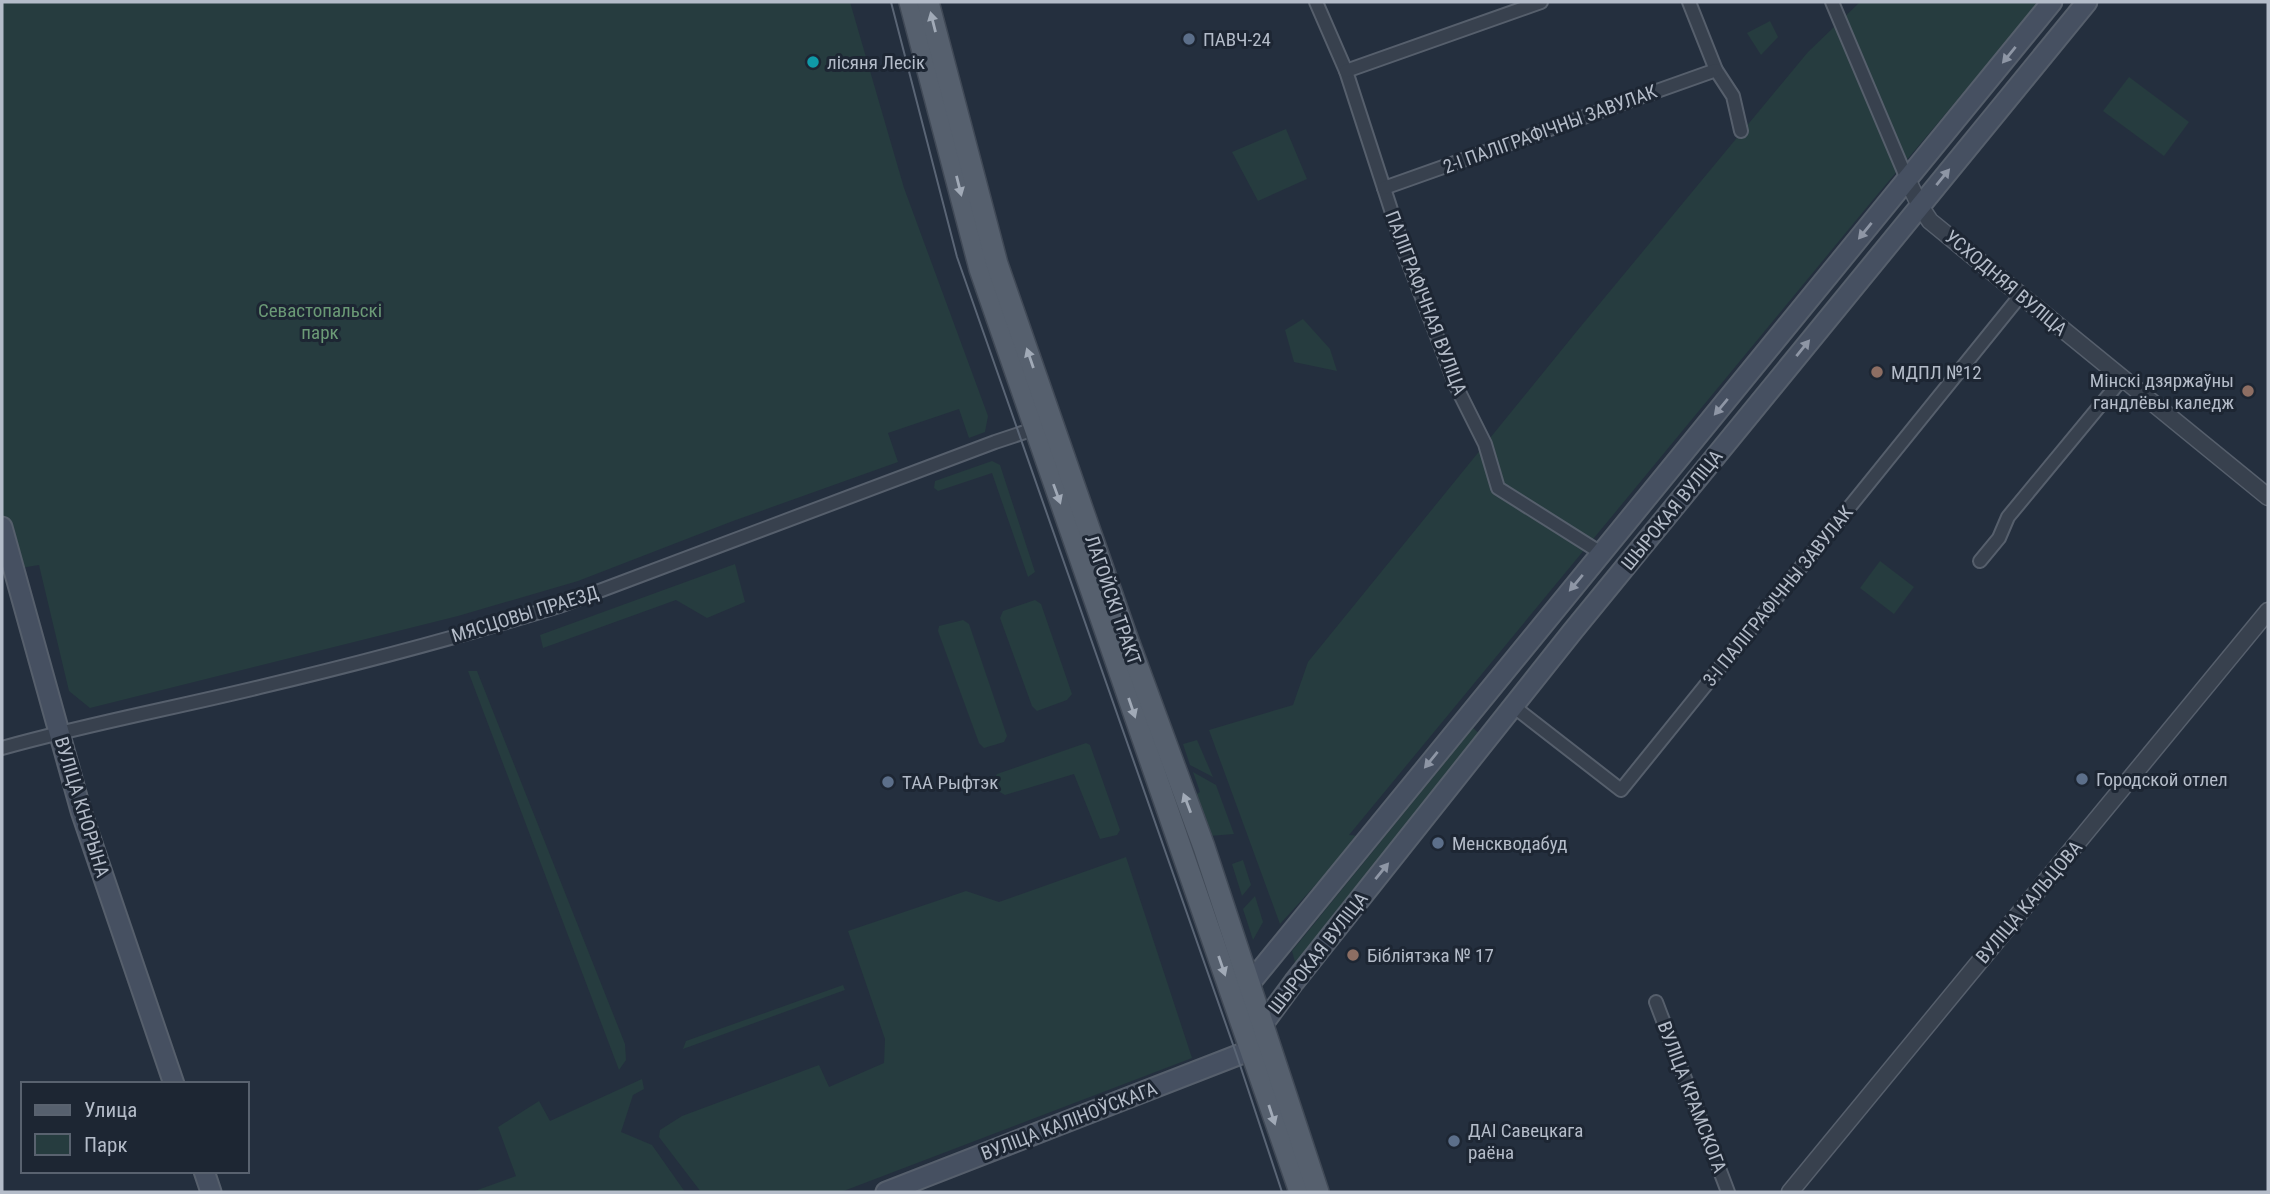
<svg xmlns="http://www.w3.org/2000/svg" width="2270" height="1194" viewBox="0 0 2270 1194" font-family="'Roboto Condensed',sans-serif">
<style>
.green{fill:#263c3f}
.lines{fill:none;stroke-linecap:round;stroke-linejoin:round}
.minor-casing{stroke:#565f6c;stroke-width:16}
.tertiary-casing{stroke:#565f6c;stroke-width:19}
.secondary-casing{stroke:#565f6c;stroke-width:23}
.primary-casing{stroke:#414a57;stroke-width:24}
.minor{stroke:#38414e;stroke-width:12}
.tertiary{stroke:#38414e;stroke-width:16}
.secondary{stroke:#465061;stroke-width:19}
.primary{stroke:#56606e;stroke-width:21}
.tram{stroke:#5a6575;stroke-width:2}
.oneway{fill:#a1aab7}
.oneway2{fill:#8e96a5}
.service-dot{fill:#5c6f8a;stroke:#1d2633;stroke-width:2.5}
.culture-dot{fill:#0f9aa8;stroke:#1d2633;stroke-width:2.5}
.education-dot{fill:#8d6e63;stroke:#1d2633;stroke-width:2.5}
.labels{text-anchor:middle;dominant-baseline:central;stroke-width:6;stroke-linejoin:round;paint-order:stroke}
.poi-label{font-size:19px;fill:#b4bcc9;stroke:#1d2633;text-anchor:start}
.street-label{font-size:19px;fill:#b4bcc9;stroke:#1d2633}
.park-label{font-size:19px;fill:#6b9a76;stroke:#1d2633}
</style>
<rect width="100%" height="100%" fill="#242f3e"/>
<!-- green -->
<g class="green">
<path d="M2,2H850L904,188L988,416L985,432L969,438L959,409L888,433L898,462L733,521L578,581L458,616L90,708L69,691L39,565L2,571Z"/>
<path d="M1860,2H2040L1872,201L1349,835L1360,836L1280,924L1209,730L1293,705L1308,662L1577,331L1808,52Z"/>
<path d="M1770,21L1778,37L1761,55L1747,33Z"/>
<path d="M2129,77L2189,122L2164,156L2103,111Z"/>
<path d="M1286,129L1307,179L1258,201L1232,152Z"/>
<path d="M1303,319L1330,349L1337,371L1294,362L1285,330Z"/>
<path d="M992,461L1000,465L1035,572L1028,577L992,473L938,491L934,488L935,481Z"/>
<path d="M1880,561L1914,587L1894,614L1860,588Z"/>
<path d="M735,564L745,602L707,618L676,600L543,648L540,635Z"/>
<path d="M1035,600L1041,604L1072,694L1067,700L1037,711L1032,706L1000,618L1003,611Z"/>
<path d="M963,620L969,624L1007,736L1004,742L984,748L979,743L938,631L939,626Z"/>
<path d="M468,671H477L625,1044L626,1060L619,1070Z"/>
<path d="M1473,728L1483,737L1296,966L1292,951Z"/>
<path d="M1197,740L1213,777L1190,765L1183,744Z"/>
<path d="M1086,743L1090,745L1120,830L1117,835L1100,839L1074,774L1005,795L998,791L994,779L997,774Z"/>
<path d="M1193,772L1216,785L1234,834L1209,836L1194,796L1200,792Z"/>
<path d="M1126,857L1192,1058L841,1192H701L659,1137L660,1130L682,1116L819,1065L829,1087L884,1063L885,1039L848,931L966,891L999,902Z"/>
<path d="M1243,860L1251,885L1242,896L1232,864Z"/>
<path d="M1255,896L1263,922L1253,940L1243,909Z"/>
<path d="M843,985L845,990L683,1049L686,1041Z"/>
<path d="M642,1079L644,1089L633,1095L621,1132L652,1145L685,1192H472L516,1176L498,1127L539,1101L550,1121Z"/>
</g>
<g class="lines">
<!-- minor casing -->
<g class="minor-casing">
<g id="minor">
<path d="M1316,2L1346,71L1406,256L1456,386L1485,444L1498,488L1601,553"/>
<path d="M1689,2L1716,70L1733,96L1741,131"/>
<path d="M1832,2L1907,179"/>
<path d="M1346,71L1541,2"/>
<path d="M1384,188L1716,70"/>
<path d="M1980,561L1999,538L2008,517L2122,379"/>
<path d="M1513,706L1621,790L2020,296"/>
<path d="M2,748C87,724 174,708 260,687C361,663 463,636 562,605L995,442L1034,429"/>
<path d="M1656,1002L1728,1192"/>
</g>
</g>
<!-- tertiary casing -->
<g class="tertiary-casing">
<g id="tertiary">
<path d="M1907,179L1920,206L1930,221L2268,497"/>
<path d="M1790,1192L2268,611"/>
</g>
</g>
<!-- secondary casing -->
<g class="secondary-casing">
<g id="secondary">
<path d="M2,527L81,811L174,1084"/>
<path d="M1242,993L2052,2"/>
<path d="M204,1171L211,1192"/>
<path d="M886,1192L1251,1050L1263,1024L1294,982L1572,632L2087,2"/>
</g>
</g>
<!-- primary casing -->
<g class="primary-casing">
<g id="primary">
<path d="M910,2L980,269L1300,1192"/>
<path d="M928,2L997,264L1126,635L1204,847L1318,1192"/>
</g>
</g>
<!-- minor -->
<use href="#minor" class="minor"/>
<!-- tertiary -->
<use href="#tertiary" class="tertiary"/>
<!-- secondary -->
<use href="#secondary" class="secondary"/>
<!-- primary -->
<use href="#primary" class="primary"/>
<!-- tram -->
<path class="tram" d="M891,2L957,257L1237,1056L1282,1192"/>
</g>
<!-- one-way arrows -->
<defs><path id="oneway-solid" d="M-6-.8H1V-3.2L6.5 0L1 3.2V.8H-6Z" transform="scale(1.75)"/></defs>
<g class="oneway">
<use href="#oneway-solid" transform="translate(933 22) rotate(-104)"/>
<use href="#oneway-solid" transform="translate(959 186) rotate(76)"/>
<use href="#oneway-solid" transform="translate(1030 358) rotate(-109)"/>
<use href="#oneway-solid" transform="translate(1057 494) rotate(70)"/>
<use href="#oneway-solid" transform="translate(1132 708) rotate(71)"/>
<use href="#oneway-solid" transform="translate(1187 803) rotate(-111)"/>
<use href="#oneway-solid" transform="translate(1222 966) rotate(71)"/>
<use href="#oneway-solid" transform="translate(1272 1115) rotate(72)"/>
</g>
<g class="oneway2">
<use href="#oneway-solid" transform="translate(2009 55) rotate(129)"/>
<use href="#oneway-solid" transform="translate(1943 177) rotate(-51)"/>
<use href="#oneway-solid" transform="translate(1865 231) rotate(129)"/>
<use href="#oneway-solid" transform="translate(1803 348) rotate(-51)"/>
<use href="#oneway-solid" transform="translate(1721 407) rotate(130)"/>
<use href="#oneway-solid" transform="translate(1576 583) rotate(130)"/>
<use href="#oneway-solid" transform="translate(1431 760) rotate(129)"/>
<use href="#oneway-solid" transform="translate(1382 871) rotate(-51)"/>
</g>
<!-- markers -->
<g class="service-dot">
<circle cx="1189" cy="39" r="7"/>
<circle cx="2082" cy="779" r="7"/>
<circle cx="888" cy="782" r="7"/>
<circle cx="1438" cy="843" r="7"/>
<circle cx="1454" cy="1141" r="7"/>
</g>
<circle class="culture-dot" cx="813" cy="62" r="7"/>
<g class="education-dot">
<circle cx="1877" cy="372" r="7"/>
<circle cx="2248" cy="391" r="7"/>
<circle cx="1353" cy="955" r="7"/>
</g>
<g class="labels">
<!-- poi labels -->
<g class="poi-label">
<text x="1203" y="39">ПАВЧ-24</text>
<text x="827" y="62">лісяня Лесік</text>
<text x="1891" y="372">МДПЛ №12</text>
<text x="2234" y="380" text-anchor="end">Мінскі дзяржаўны<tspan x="2234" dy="22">гандлёвы каледж</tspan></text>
<text x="2096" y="779">Городской отлел</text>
<text x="902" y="782">ТАА Рыфтэк</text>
<text x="1452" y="843">Менскводабуд</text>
<text x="1367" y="955">Бібліятэка № 17</text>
<text x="1468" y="1130">ДАІ Савецкага<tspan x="1468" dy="22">раёна</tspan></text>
</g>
<!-- street labels -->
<g class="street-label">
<text transform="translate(1550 129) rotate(-20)">2-І ПАЛІГРАФІЧНЫ ЗАВУЛАК</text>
<text transform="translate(2006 283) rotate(40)">УСХОДНЯЯ ВУЛІЦА</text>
<text transform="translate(1426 303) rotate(69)">ПАЛІГРАФІЧНАЯ ВУЛІЦА</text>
<text transform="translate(1672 510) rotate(-51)">ШЫРОКАЯ ВУЛІЦА</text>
<text transform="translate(1778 596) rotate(-51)">3-І ПАЛІГРАФІЧНЫ ЗАВУЛАК</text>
<text transform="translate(1113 600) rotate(71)">ЛАГОЙСКІ ТРАКТ</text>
<text transform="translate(525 614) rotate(-17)">МЯСЦОВЫ ПРАЕЗД</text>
<text transform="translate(82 807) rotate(73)">ВУЛІЦА КНОРЫНА</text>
<text transform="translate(2029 902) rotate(-50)">ВУЛІЦА КАЛЬЦОВА</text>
<text transform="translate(1318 953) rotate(-52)">ШЫРОКАЯ ВУЛІЦА</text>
<text transform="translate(1692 1097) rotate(69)">ВУЛІЦА КРАМСКОГА</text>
<text transform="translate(1069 1121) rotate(-21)">ВУЛІЦА КАЛІНОЎСКАГА</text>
</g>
<!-- park labels -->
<g class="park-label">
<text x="320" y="310">Севастопальскі<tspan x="320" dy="22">парк</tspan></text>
</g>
</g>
<!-- border -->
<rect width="2270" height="1194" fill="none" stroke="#b4bcc9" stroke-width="7"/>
<!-- legend -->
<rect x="21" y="1082" width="228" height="91" fill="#1d2633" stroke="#59626f" stroke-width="2"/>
<rect x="35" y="1105" width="35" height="10" fill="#56606e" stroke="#59626f" stroke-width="2"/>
<text x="84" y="1117" font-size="21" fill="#b4bcc9">Улица</text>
<rect x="35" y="1134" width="35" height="21" fill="#263c3f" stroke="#59626f" stroke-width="2"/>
<text x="84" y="1152" font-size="21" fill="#b4bcc9">Парк</text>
</svg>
